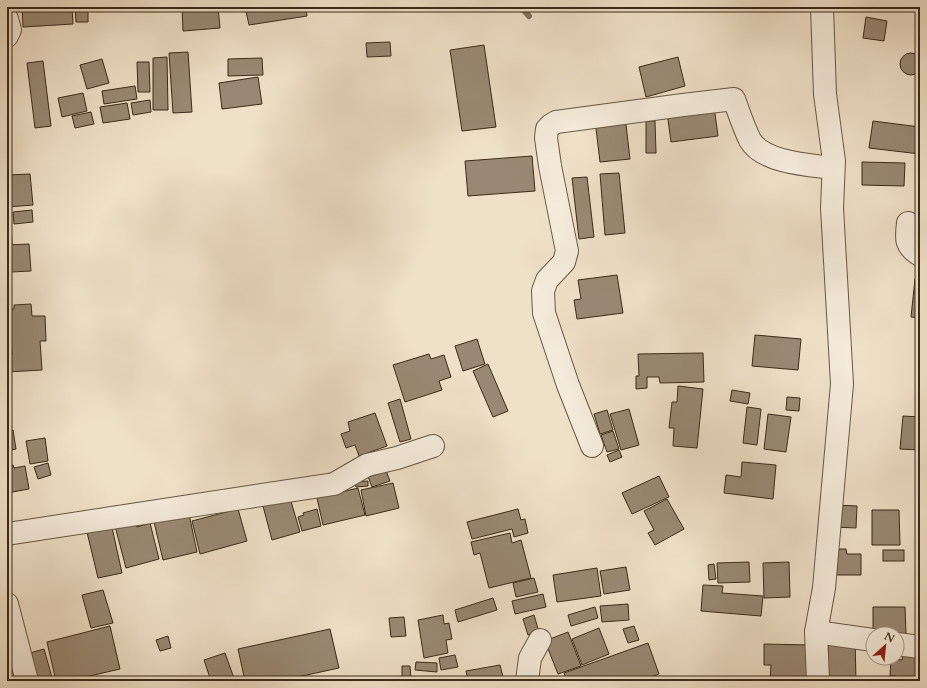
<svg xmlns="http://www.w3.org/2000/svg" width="927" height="688" viewBox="0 0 927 688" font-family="Cardo,serif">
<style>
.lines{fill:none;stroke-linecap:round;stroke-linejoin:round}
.stream{stroke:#82725e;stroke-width:6}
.building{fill:#998974;stroke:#3b2a18}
.minor-casing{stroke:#685844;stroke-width:24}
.minor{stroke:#f5ebdb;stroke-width:22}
</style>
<rect width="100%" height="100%" fill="#efe0c8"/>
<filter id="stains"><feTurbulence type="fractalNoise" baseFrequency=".005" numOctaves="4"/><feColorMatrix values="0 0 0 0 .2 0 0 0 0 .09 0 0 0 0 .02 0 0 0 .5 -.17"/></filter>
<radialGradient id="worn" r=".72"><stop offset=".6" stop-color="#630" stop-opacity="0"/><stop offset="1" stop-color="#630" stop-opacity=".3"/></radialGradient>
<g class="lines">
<!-- stream -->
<path class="stream" d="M521,7L529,16"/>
</g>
<!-- building -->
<g class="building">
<path d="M22,7H72L73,24L23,27Z"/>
<path d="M75,7H88V22H76Z"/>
<path d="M182,7H218L220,28L183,31Z"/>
<path d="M245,7H306L307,16L249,25Z"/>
<path d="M343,7H380L343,10Z"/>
<path d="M403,7H477L403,10Z"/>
<path d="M866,17L887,21L884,41L863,38Z"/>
<path d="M390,42L391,56L367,57L366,43Z"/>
<path d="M484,45L496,127L462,131L450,50Z"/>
<path d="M188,52L192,112L173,113L169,53Z"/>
<circle cx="911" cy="64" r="11"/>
<path d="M167,57L168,110H153V58Z"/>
<path d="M678,57L685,86L646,97L639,67Z"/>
<path d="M262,58L263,75L228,76V59Z"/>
<path d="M102,59L109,83L87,89L80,65Z"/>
<path d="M43,61L51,126L35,128L27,63Z"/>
<path d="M137,62H149L150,92H138Z"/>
<path d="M258,77L262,104L222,109L219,83Z"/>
<path d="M135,86L137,99L104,104L102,91Z"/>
<path d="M83,93L87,111L62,117L58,98Z"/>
<path d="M150,100L151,112L133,115L131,103Z"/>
<path d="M127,103L130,119L103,123L100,107Z"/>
<path d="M714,106L718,136L671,142L667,112Z"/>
<path d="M91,112L94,124L75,128L72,116Z"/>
<path d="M625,116L630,159L600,162L595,120Z"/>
<path d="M646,121H655L656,153H646Z"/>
<path d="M873,121L920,127V154L869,148Z"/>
<path d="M532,156L535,191L468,196L465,161Z"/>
<path d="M862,162L905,163L904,186L862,185Z"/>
<path d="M619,173L625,233L605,235L600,174Z"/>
<path d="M30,174L33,205L7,207V175Z"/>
<path d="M587,177L594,237L579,239L572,178Z"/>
<path d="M32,210L33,222L14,224L13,212Z"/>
<path d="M7,211H10L12,244L7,245Z"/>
<path d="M29,244L31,271L11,272V266H7V245Z"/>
<path d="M918,267H920V278H916Z"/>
<path d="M617,275L623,313L577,319L574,300L581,299L578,280Z"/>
<path d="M915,279H920V318L911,317Z"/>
<path d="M31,304L32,316H45L46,341H40L42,370L7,372V355H12L10,323H7V310L14,309V305Z"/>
<path d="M755,335L801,339L798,370L752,366Z"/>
<path d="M477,339L485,364L463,371L455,346Z"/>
<path d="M703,353L704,382L660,383L659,377H647V388L636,389V376H639L638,354Z"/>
<path d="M429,354L431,359L444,355L451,377L439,381L442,390L405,402L393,365Z"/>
<path d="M488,364L508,411L493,417L473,371Z"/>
<path d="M678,386L703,389L697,448L673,446L674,428H669L672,402H677Z"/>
<path d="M732,390L750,393L748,404L730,401Z"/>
<path d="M787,397L800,398L799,411L786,410Z"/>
<path d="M400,399L411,439L400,442L388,403Z"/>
<path d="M747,407L761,409L757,445L743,443Z"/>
<path d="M629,409L639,445L621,450L610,414Z"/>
<path d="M607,410L613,430L600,434L594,414Z"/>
<path d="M375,413L387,446L359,456L355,445L346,448L341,434L350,431L348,422Z"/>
<path d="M768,414L791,417L786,452L764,449Z"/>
<path d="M903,416L920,417V450L900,449Z"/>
<path d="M13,430L16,449L7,451V431Z"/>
<path d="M613,431L619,449L607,452L601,435Z"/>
<path d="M45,438L48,461L30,464L26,441Z"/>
<path d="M619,450L622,457L610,462L607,455Z"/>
<path d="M742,462L776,465L773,499L724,493L726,475L741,477Z"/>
<path d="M48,463L51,475L38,479L34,467Z"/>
<path d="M13,465L14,468L25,466L29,489L7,493V466Z"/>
<path d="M385,468L390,481L372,487L367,474Z"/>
<path d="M659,476L669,497L632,514L622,493Z"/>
<path d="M368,481V486L356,487L355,482Z"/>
<path d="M393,483L399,508L366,516L361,490Z"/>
<path d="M358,488L365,515L323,525L317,498Z"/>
<path d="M290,498L300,532L272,540L263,506Z"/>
<path d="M667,499L684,529L655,545L648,533L654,530L644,511Z"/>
<path d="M835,505L857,506L856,528L834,527Z"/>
<path d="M238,509L247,541L200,554L192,521Z"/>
<path d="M317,509L321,526L302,531L298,517L304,515L303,513Z"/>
<path d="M518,509L521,520L525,519L528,533L514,537L512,529L472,539L467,522Z"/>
<path d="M872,510H899L900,545H872Z"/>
<path d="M189,514L197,552L163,560L154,522Z"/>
<path d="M135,521L137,527L150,523L159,559L126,568L115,526Z"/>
<path d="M111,523L122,573L98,578L86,528Z"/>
<path d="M510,533L512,543L521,540L531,578L489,588L480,553L474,555L471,542Z"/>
<path d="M831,549H846L847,554H861V575H831Z"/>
<rect x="883" y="550" width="21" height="11"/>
<path d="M749,562L750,582L718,583L717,563Z"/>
<path d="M789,562L790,597L764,598L763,563Z"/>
<path d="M714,564L716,579L709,580L708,565Z"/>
<path d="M626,567L630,590L604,594L600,571Z"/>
<path d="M597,568L601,596L557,602L553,575Z"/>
<path d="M534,578L538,592L516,597L513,583Z"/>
<path d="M703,585L723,586L722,593L763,596L761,616L701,611Z"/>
<path d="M103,590L113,623L91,628L82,595Z"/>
<path d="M543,594L546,607L515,614L512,601Z"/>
<path d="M493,598L497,610L458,622L455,610Z"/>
<path d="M628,604L629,620L602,622L600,606Z"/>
<path d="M595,607L598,618L571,626L568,615Z"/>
<path d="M873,607H905L906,634H873Z"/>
<path d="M443,615L444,624L449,623L452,639L446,640L448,653L424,658L418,620Z"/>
<path d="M534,615L539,632L528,635L523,619Z"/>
<path d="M404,617L406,636L391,637L389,618Z"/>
<path d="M110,626L120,669L68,681H56L47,642Z"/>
<path d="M634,626L639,640L628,643L623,629Z"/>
<path d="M599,628L609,654L582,665L572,639Z"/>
<path d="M330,629L339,668L279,681H245L238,649Z"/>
<path d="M568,632L581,666L558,674L545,641Z"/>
<path d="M168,636L171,648L160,651L156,640Z"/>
<path d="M828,638H855L856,681H828Z"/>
<path d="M648,643L659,674L639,681H567L564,673Z"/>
<path d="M764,644L811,645V681H770L771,665H764Z"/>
<path d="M44,649L53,681H38L30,653Z"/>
<path d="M225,653L235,681H211L204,660Z"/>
<path d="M903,653L920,654V681H895L896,676H890L891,659L902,660Z"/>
<path d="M455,655L458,667L441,670L439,658Z"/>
<path d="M416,662L437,663V672L415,670Z"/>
<path d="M500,665L504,681H468L466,671Z"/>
<path d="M402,666H410L411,679H402Z"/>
</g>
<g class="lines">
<!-- minor casing -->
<g class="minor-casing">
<g id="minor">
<path d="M7,19L10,30L7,36"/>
<path d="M908,223C906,239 905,246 920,255"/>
<path d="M592,446L568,385L544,313L543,291L547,280L564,262L567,251L550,166L546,138L547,129L551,125L556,122L683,105L734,99C739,113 744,128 750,140C763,163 810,165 833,168"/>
<path d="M7,534L334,484L367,465L397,458L433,446"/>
<path d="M7,604L27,681"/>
<path d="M816,632L873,640"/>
<path d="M897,644L920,647"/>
<path d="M527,681L530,658L540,640"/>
<path d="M818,681L816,632L824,588L842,384L832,208L834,161L825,94L822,7"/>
</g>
</g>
<!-- minor -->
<use href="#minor" class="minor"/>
</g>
<!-- margin -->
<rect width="927" height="688" fill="none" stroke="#efe0c8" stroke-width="24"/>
<rect x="8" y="8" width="911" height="672" fill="none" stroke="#3b2a18" stroke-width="2"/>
<rect x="12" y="12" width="903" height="664" fill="none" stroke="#3b2a18"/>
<!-- north arrow -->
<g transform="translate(885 646) rotate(27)"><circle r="19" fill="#f5ebdb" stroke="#ab9e8d"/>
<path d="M0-3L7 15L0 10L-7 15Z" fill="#8f2418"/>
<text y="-6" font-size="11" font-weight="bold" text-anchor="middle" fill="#3b2a18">N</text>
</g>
<rect width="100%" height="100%" filter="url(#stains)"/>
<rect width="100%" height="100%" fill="url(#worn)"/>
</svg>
